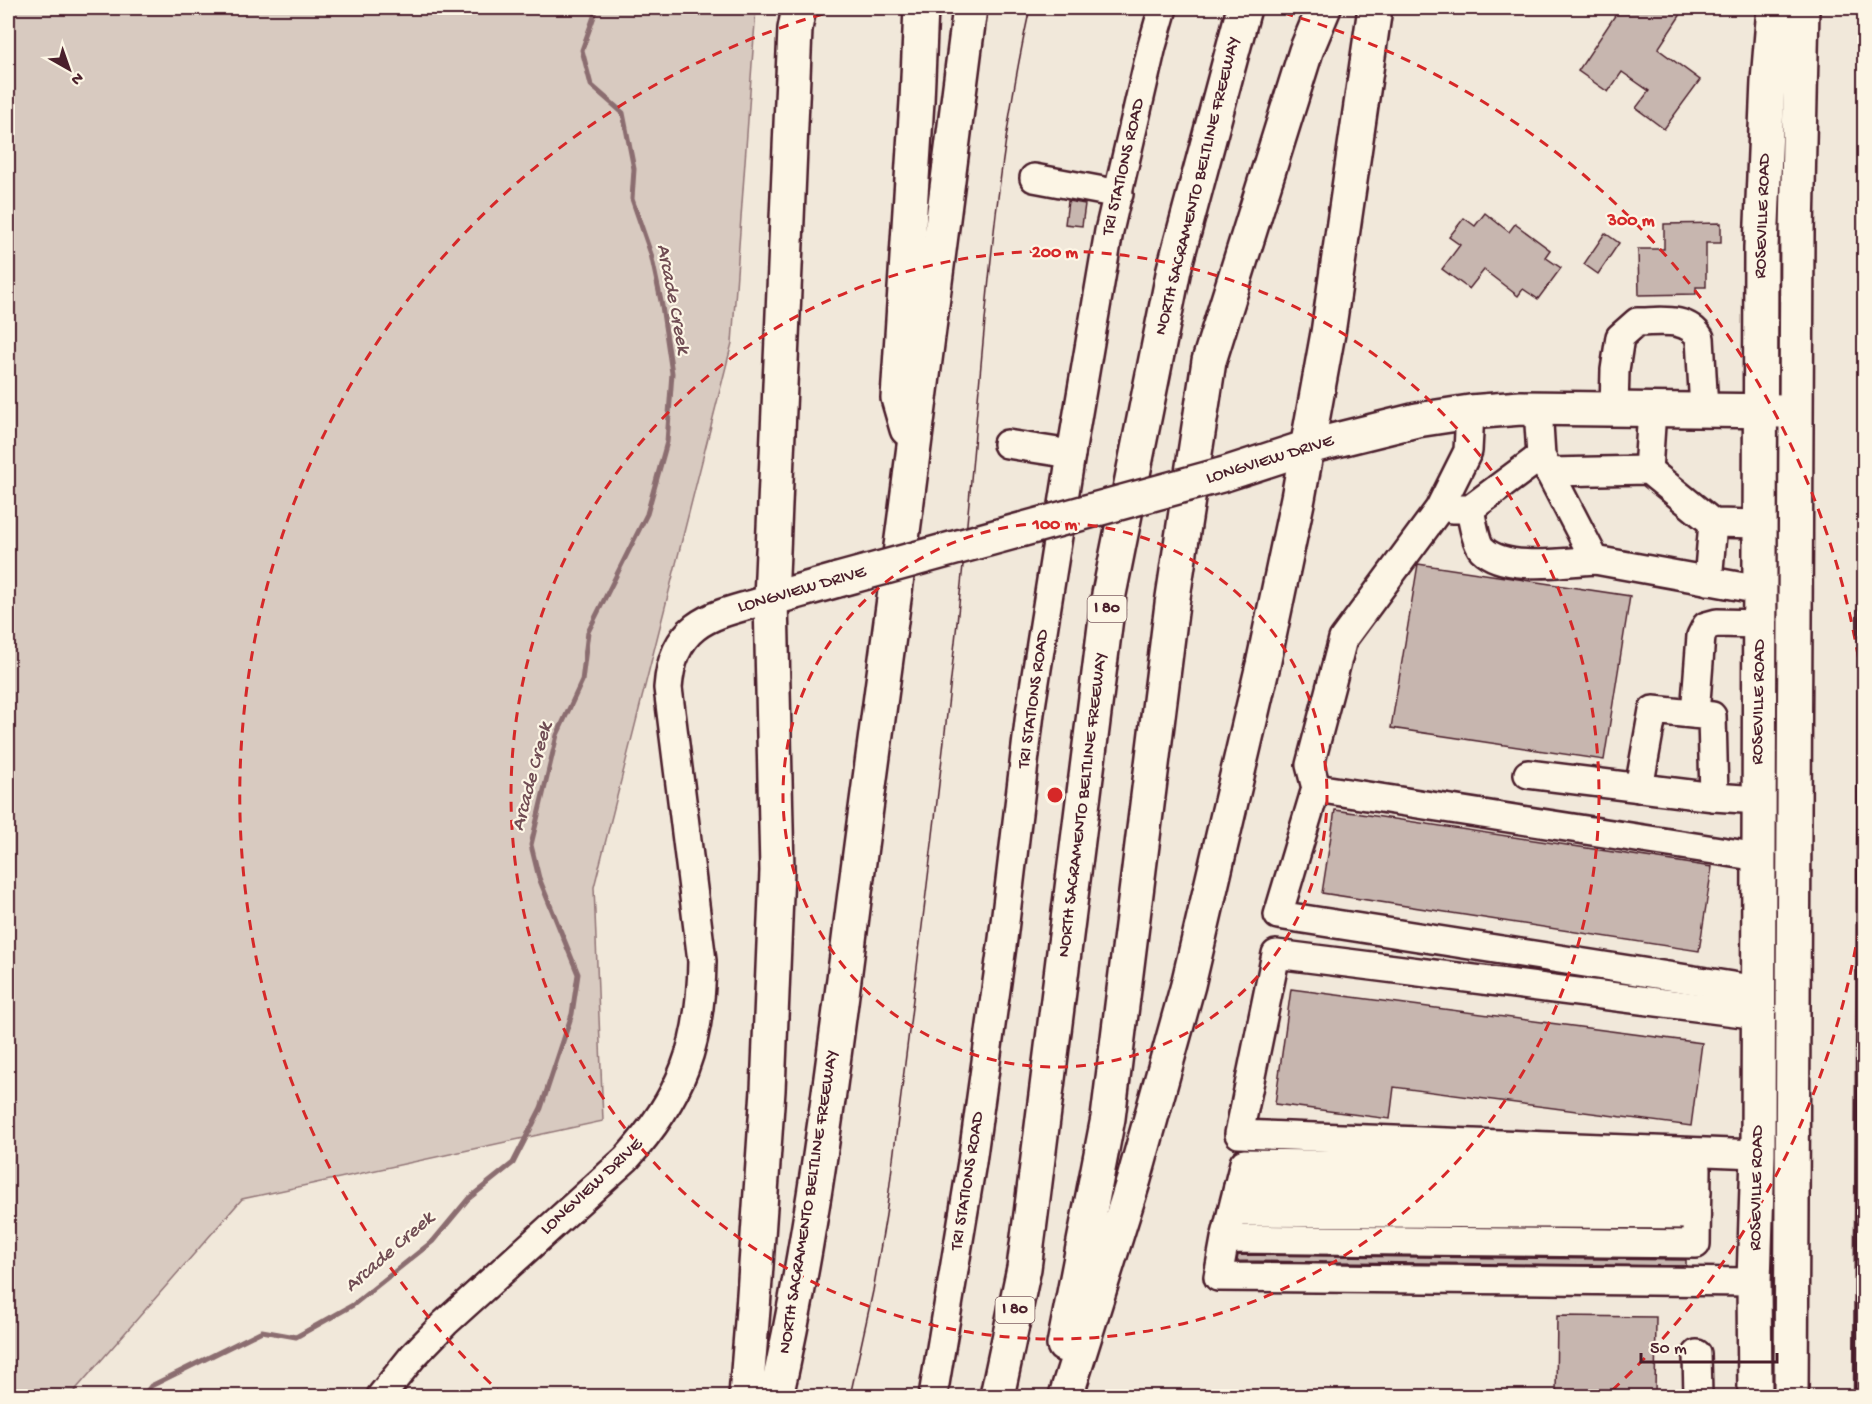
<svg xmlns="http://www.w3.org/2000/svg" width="1872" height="1404" viewBox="0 0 1872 1404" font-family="'Gochi Hand',sans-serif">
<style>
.green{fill:#d8cac0;stroke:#917476;stroke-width:1.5}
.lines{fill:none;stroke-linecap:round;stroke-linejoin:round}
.stream{stroke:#8b6d6f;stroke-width:5}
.building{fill:#c7b6af;stroke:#4a1f2b;stroke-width:1.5}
.minor-casing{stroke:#4a1f2b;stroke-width:32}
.major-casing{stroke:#4a1f2b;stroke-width:38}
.highway-casing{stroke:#4a1f2b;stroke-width:38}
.minor{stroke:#fcf5e5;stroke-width:27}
.major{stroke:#fcf5e5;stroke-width:33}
.highway{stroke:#fcf5e5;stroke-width:33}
.tram{stroke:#4a1f2b;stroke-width:1.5}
.rail{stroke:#4a1f2b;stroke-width:4.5}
.major-bridge-casing{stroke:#4a1f2b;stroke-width:38;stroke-linecap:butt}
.major-bridge{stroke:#fcf5e5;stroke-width:33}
.ring{fill:none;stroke:#d62828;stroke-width:3;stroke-dasharray:10 8}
.labels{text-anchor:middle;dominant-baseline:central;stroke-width:4.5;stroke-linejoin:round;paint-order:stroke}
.shield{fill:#fcf5e5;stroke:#7f5f63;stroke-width:1.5}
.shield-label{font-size:16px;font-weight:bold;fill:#4a1f2b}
.street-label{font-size:18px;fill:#4a1f2b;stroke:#fcf5e5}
.water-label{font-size:20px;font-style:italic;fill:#704c53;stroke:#fcf5e5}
.centre{fill:#d62828;stroke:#fcf5e5;stroke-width:3}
.ring-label{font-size:18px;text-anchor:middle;font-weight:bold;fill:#d62828;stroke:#fcf5e5;stroke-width:4.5;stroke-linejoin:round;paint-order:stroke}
</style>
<rect width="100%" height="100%" fill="#f1e8da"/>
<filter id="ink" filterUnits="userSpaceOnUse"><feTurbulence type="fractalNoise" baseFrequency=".0167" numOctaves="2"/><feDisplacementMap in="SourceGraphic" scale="12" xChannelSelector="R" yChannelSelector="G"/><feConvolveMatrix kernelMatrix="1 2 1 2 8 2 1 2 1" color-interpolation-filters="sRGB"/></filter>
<g filter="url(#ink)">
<!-- green -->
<path class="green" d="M8,8H756L732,343L594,887L603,1121L242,1199L70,1396H8Z"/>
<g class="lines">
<!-- stream -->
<path class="stream" d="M143,1396L151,1386L262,1331L296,1337L353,1305L433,1241L468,1199L513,1163L541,1108L572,1014L578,974L539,878L531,845L557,735L582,681L588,632L647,514L667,442L672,373L662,306L651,254L632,199L634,169L623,113L591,85L582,50L597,8"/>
</g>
<!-- building -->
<g class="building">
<path d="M1620,8H1685L1658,49L1700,80L1664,129L1636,108L1649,91L1622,72L1608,92L1578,71Z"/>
<path d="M1068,201L1085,204L1082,226L1065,224Z"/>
<path d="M1485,213L1509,232L1515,224L1550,250L1545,257L1561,268L1538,299L1523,289L1518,296L1484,270L1469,289L1442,269L1460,245L1449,237L1464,218L1475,226Z"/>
<path d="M1721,223V243H1706V287H1696V294L1639,295L1638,249H1664V224Z"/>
<path d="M1605,233L1619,243L1598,274L1584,264Z"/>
<path d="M1418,564L1630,596L1604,760L1391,728Z"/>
<path d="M1335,810L1712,867L1699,951L1322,893Z"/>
<path d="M1291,989L1702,1043L1691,1126L1394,1087L1390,1119L1275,1104Z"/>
<path d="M1238,1255L1686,1260V1266L1237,1261Z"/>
<path d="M1557,1316L1656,1317L1655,1396H1556Z"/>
</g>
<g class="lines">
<!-- minor casing -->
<g class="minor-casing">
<g id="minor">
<path d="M1034,178L1119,194"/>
<path d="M1538,408L1541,456L1595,560L1760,590"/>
<path d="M1614,409L1615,370L1620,337L1637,322C1660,322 1687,316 1700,338L1704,410"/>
<path d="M1007,444L1071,454"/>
<path d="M1648,470L1652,410"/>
<path d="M1549,472L1648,470L1713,523L1761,524"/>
<path d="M1452,509H1470L1541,456"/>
<path d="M1470,509C1472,519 1476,543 1482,549C1505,572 1564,562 1595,560"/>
<path d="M1708,581L1713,523"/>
<path d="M1695,714L1701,636L1706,626L1717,623L1760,624"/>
<path d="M1528,774L1714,797L1758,800"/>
<path d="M1316,788L1310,765L1343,639L1439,509L1468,451L1470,412"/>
<path d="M1639,788L1653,710L1712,716L1714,797"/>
<path d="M1758,990L1278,915L1316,788L1759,857"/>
<path d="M1758,1154L1239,1134L1276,954L1759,1015"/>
<path d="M1238,1187L1697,1192"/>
<path d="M1232,1212L1696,1215"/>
<path d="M1225,1239L1244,1163L1697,1169L1696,1244L1225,1239L1218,1277L1754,1282"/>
<path d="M1697,1354L1698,1396"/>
<path d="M381,1396L413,1356L445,1323L626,1159C682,1097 701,1045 702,961L668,688C673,619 715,615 771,599"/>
<path d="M933,1396L972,1162L1003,939L1030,713L1071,454L1109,231L1152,46L1163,8"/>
</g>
</g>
<!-- major casing -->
<g class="major-casing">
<g id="major">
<path d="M1225,474L1308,447L1417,420L1470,412L1521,408L1783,411"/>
<path d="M771,599L838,580"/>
<path d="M1755,1396L1754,1282L1758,1154L1761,247L1768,81L1774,8"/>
<path d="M1791,1396L1797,232L1802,8"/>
</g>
</g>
<!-- highway casing -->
<g class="highway-casing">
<g id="highway">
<path d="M907,429L898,398L917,101L921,8"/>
<path d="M1064,1345L1108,1118L1172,604L1209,361L1306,51L1324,8"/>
<path d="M746,1396L753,1309L768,1090L777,871L771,599L795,29L799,8"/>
<path d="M776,1396C817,1216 837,1030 861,846C899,567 935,287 970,8"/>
<path d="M997,1396L1024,1268L1030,1222L1109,594L1174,269L1244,8"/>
<path d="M1066,1396L1134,1179L1188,985L1263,665L1298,498L1328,333L1375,8"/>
</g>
</g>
<!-- minor -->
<use href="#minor" class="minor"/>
<!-- major -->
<use href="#major" class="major"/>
<!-- highway -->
<use href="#highway" class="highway"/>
<!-- tram -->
<path class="tram" d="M850,1396L873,1291L886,1215C913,999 941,782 963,565C982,379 989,191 1030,8"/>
<!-- rail -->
<path class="rail" d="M1855,1396L1863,8"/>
<!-- major-bridge casing -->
<g class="major-bridge-casing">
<path id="major-bridge" d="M838,580L1225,474"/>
</g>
<!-- major-bridge -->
<use href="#major-bridge" class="major-bridge"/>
</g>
</g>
<!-- distance rings -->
<g class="ring">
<circle cx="1055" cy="795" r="272"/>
<circle cx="1055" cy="795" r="544"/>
<path d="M1864 894A815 815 0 0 1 1606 1396M504 1396A815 815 0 0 1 844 8M1266 8A815 815 0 0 1 1864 696"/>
</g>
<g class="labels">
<!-- shield labels -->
<g class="shield">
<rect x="1087.5" y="596" width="39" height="26" rx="4.5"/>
<rect x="995.5" y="1297" width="39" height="26" rx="4.5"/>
</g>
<g class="shield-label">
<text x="1107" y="609">I 80</text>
<text x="1015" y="1310">I 80</text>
</g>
<!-- street labels -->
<g class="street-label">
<text transform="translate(1124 167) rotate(-77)">TRI STATIONS ROAD</text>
<text transform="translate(1198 186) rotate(-76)">NORTH SACRAMENTO BELTLINE FREEWAY</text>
<text transform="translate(1763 216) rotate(-88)">ROSEVILLE ROAD</text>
<text transform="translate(1270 460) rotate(-17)">LONGVIEW DRIVE</text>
<text transform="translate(802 590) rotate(-16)">LONGVIEW DRIVE</text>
<text transform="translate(1034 699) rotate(-82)">TRI STATIONS ROAD</text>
<text transform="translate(1759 702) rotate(-89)">ROSEVILLE ROAD</text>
<text transform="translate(1083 805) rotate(-83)">NORTH SACRAMENTO BELTLINE FREEWAY</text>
<text transform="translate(968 1181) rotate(-81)">TRI STATIONS ROAD</text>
<text transform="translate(592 1187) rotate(-43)">LONGVIEW DRIVE</text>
<text transform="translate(1757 1188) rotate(-89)">ROSEVILLE ROAD</text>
<text transform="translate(809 1202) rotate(-81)">NORTH SACRAMENTO BELTLINE FREEWAY</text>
</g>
<!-- water labels -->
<g class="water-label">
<text transform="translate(672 299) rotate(79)">Arcade Creek</text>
<text transform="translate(533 777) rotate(-75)">Arcade Creek</text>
<text transform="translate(390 1253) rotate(-41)">Arcade Creek</text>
</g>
</g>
<circle cx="1055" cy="795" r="9" class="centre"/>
<g class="ring-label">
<text x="1631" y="225">300 m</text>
<text x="1055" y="257">200 m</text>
<text x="1055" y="529">100 m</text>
</g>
<!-- margin -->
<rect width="1872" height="1404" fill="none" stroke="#fcf5e5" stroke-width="30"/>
<rect x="15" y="15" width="1842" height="1374" fill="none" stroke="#4a1f2b" stroke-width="2" filter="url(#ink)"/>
<!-- north arrow -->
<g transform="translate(69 69) rotate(140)" stroke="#fcf5e5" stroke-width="4.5" paint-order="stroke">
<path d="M0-4.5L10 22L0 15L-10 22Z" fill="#4a1f2b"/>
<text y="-9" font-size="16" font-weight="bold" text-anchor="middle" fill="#4a1f2b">N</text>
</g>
<!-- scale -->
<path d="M1641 1353v9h136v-9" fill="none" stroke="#4a1f2b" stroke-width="3"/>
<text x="1650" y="1353" font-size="18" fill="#4a1f2b" stroke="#fcf5e5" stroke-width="4.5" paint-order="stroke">50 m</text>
</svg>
